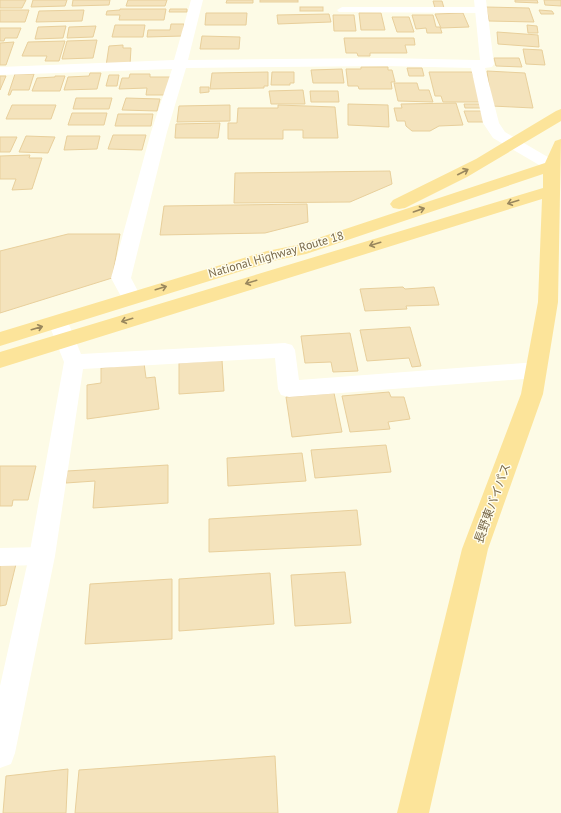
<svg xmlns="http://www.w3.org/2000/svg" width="561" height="813" viewBox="0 0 561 813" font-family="'PT Sans','Noto Sans JP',sans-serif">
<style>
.building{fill:#f4e3bc;stroke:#e8cf9b}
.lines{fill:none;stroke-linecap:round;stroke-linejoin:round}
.service{fill:#fff;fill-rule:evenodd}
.minor{fill:#fff;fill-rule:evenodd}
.trunk{fill:#fce49a;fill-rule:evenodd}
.oneway{stroke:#99875d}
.labels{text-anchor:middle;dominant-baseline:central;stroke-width:3;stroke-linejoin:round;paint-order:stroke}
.street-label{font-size:12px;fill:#786849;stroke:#fffded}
</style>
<rect width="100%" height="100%" fill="#fdfbe6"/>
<!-- building -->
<g class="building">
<path d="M0,0H26L22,8H0Z"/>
<path d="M33,0H67L65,6L31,7Z"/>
<path d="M73,0H110L109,5L72,6Z"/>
<path d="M128,0H167L165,6H126Z"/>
<path d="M227,0H253V3H226Z"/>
<rect x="260" y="0" width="38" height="2"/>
<path d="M515,0H537L538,3L515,2Z"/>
<path d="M544,0H561V6L545,5Z"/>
<path d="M433,1H442L444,8H435Z"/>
<rect x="300" y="7" width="23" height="4"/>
<path d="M486,7L529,8L534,22L489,21Z"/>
<path d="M120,9H166L164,20H119L120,15H106L107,11L120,10Z"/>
<path d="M170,9H187V12H169Z"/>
<path d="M0,10H29L25,22H0Z"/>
<path d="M84,10L82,21L36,22L39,11Z"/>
<path d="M539,10L552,11L554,14H541Z"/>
<path d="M206,13H247L246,25H205Z"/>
<path d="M359,13H381L385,30H361Z"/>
<path d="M463,13L469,27L441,28L435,14Z"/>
<path d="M329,14L331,22L278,24L277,15Z"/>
<path d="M333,15H354L356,31H334Z"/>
<path d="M412,15H433L436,27H440L442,33H427L426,28L416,29Z"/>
<path d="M392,17H409L414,32H397Z"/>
<path d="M171,24H184L183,36L147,37L148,30H170Z"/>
<path d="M115,25H145L143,37H112Z"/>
<path d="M527,25L537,26L538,33H528Z"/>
<path d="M66,26L63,38L35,39L38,27Z"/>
<path d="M96,26L93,37L67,38L69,27Z"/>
<path d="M0,28H21L17,38H5L4,41H0Z"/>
<path d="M497,32L538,35L539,47L498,44Z"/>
<path d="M202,36L240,37L239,49H200Z"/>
<path d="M344,38H414L415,45H405L407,53H370V56H358L357,53H346Z"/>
<path d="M97,40L93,58L62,59L67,41Z"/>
<path d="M65,41L59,61H45L47,56H22L28,42Z"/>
<path d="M14,42L6,65H0V43Z"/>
<path d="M123,45V48H131L130,65L106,66L109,46Z"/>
<path d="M523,49L542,50L545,65L526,64Z"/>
<path d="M494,58H519L522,67L496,66Z"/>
<path d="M361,67H388V70H392L395,82H391L392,89H359L358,86H348L346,69H361Z"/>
<path d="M407,68H422L424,76H409Z"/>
<path d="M342,69L344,83H313L311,70Z"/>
<path d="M487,71L525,73L533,108L492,106Z"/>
<path d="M268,72V86H264V88L210,89L212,73Z"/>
<path d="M272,72H294V83H290V85H271Z"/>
<path d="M429,72H472L482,102H443L441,96H435Z"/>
<path d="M90,73H101L97,89L64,90L68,77L89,76Z"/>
<path d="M15,74H34L29,90H12L10,95H8Z"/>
<path d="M130,74H150V77H170L167,95H146L147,88L119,89L122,78H129Z"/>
<path d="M109,75H119L117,86H106Z"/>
<path d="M0,76H6L0,90Z"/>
<path d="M55,76H65L60,91H32L37,78L55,77Z"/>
<path d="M394,83H417L419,90H429L433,102L398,101Z"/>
<path d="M200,87H209V92L200,93Z"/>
<path d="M303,90L305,104H271L269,91Z"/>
<path d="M310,91H338L339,102H311Z"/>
<path d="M76,98H112L109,109H73Z"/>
<path d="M126,98L160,99L157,111L122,110Z"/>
<path d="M456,103L463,125L439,126L430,131H412L406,126L405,121H397L394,108H402L401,104Z"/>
<path d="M348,104L388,105L389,127L348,125Z"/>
<path d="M464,104H482L484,108H465Z"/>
<path d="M12,105H56L51,119H6Z"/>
<path d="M230,105V121L177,122L179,106Z"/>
<path d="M278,105L335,107L338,138H303V130H283V139H228V123H237L238,108H278Z"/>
<path d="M464,111H484L488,122H468Z"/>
<path d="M72,113H107L104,125H68Z"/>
<path d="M118,114H153L151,126H115Z"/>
<path d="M220,123L218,138H175L176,124Z"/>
<path d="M113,135H146L142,150L108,149Z"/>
<path d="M26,136L55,137L48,153L19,152Z"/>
<path d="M67,136H100L97,149L64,150Z"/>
<path d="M0,137H17L10,152H0Z"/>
<path d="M30,155L29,158H42L32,189L12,190L16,179H0V156Z"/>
<path d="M390,171L392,184L350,202L234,203L235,173Z"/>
<path d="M307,204L308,222L265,233L160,235L164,206Z"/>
<path d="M68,234H120L112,278L0,313V251Z"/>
<path d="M403,287L405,289L434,287L439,305L406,306L407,309L365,311L360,289Z"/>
<path d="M410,327L421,366L412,367L409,358L367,361L360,330Z"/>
<path d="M350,333L358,371L333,372L331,362L305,363L301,336Z"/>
<path d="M222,360L224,391L179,394V363Z"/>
<path d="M144,363L146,378L155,377L159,409L87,419V385L101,383V368Z"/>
<path d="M389,392L391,397H404L410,419L388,422L390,429L350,432L342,396Z"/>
<path d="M334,393L342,432L292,437L286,397Z"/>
<path d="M386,445L391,472L315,478L311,450Z"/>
<path d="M302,453L306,481L228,486L227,458Z"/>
<path d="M168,465V503L93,508L95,481L66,483L67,471Z"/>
<path d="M0,466H36L28,500H13L12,506H0Z"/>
<path d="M357,510L361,545L209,552V519Z"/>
<path d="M16,564L6,605L0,606V565Z"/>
<path d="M345,572L351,623L295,626L291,575Z"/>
<path d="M270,573L274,624L179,631V579Z"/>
<path d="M172,579V639L85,644L90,584Z"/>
<path d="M275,756L278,813H75L79,770Z"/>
<path d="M68,769L66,813H3L6,776Z"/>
</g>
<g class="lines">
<!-- service -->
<g class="service">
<path d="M342,7H481L486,10L481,13L339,12L337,10Z"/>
<path d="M42,547L49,550L52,556L49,562L42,565L0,566V548Z"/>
</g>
<!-- minor -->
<g class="minor">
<path d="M191,0H203L188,60L385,58L477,60H480L474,0H486L494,64L492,67L485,68L499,123L505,132L558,163L560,166L558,169L552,171L546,169L493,138L483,123L471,68L385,66L186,68L167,132L131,278L141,297L138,302L131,303L124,302L111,278L151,132L172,69L0,75V67L174,60Z"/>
<path d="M58,315L65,317L68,322L81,354L285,343L292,345L295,350L299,380L536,362L543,365L547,370L543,375L536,378L289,397L281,395L278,389L275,358L83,369L55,556L15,753L11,764L0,768V686L29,556L64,362L48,322L51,317Z"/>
</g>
<!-- trunk -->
<g class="trunk">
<path d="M561,109V121L467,177L405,208L399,209L393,208L390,204L393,200L476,159L556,111Z"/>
<path d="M561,139L558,302L543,394L488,549L429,813H397L462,549L521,394L538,302L542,199L0,368V352L543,188V174L306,254L277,260L0,346V332L267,251L297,245L545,163L555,141Z"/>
</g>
</g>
<!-- one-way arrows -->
<defs><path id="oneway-shaft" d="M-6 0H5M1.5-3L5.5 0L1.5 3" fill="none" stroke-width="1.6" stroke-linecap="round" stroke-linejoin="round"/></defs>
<g class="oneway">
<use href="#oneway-shaft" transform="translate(463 172) rotate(-27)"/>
<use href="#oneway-shaft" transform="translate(513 202) rotate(163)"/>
<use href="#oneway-shaft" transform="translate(419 210) rotate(-19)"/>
<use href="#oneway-shaft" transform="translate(375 244) rotate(163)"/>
<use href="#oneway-shaft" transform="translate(251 282) rotate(163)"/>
<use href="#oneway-shaft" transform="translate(161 288) rotate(-17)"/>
<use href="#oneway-shaft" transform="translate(127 320) rotate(163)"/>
<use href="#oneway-shaft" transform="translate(37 328) rotate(-16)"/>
</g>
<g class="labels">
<!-- street labels -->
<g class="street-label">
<text transform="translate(276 254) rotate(-16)">National Highway Route 18</text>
<text transform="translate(492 503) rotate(-70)">長野東バイパス</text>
</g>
</g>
</svg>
